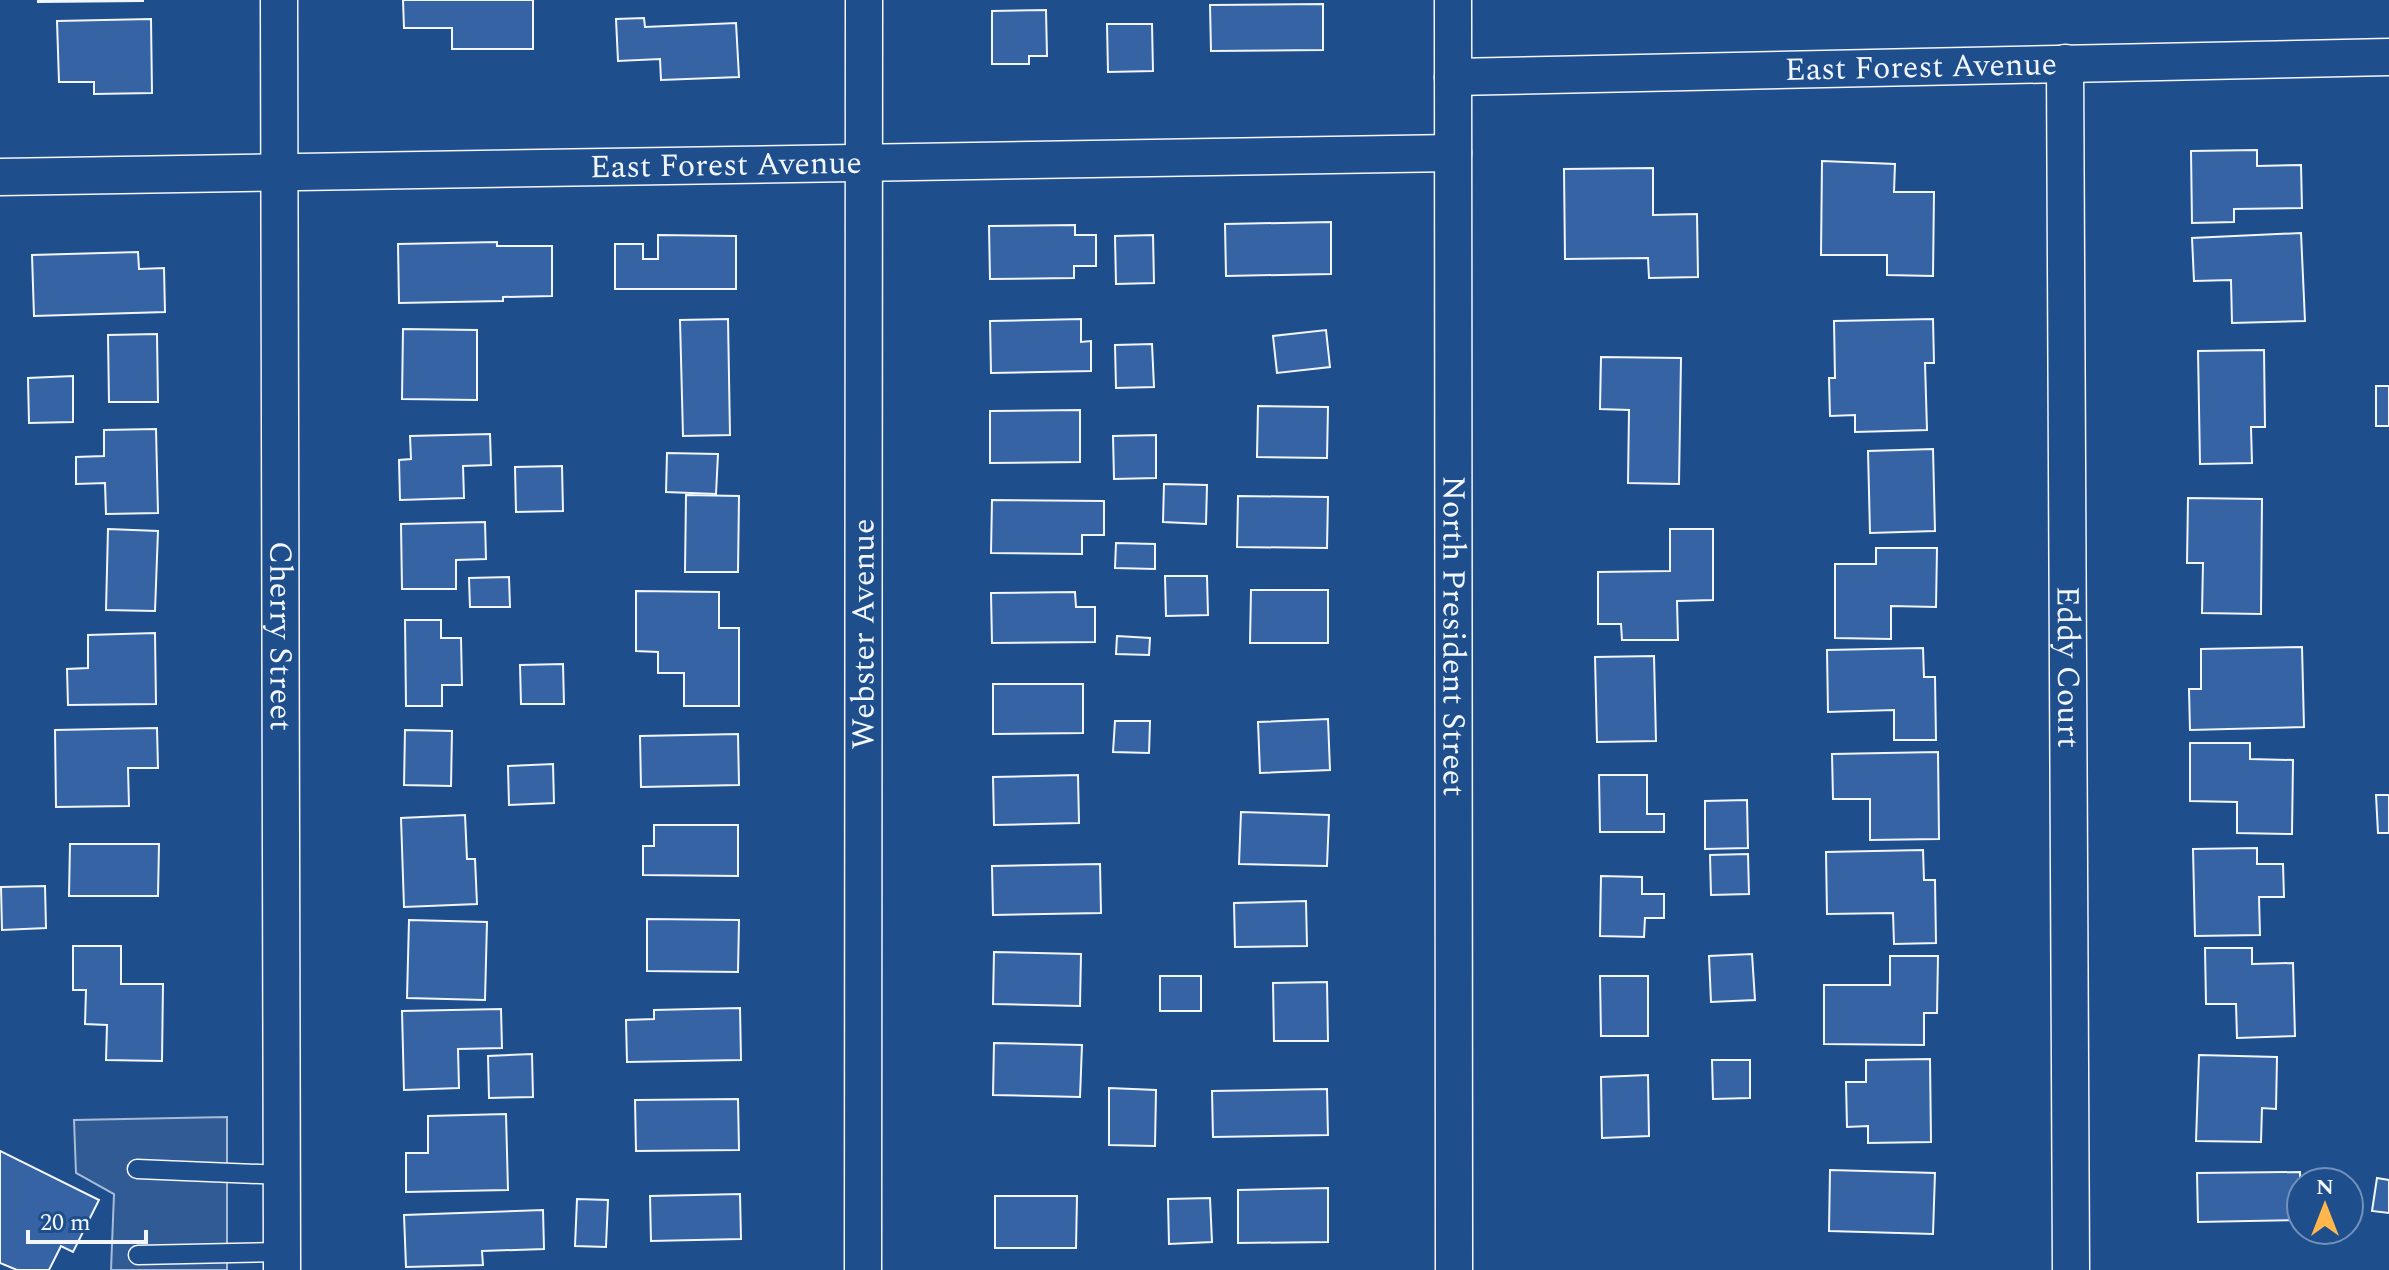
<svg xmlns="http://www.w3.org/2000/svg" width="2389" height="1270" viewBox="0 0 2389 1270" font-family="Spectral,serif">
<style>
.parking{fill:#305b95;stroke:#a8bbd7;stroke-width:2}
.building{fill:#3563a3;stroke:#f2f6ff;stroke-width:2}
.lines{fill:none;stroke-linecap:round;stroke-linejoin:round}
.service-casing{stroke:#f2f6ff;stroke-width:21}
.minor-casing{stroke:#f2f6ff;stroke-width:39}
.service{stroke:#1f4e8c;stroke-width:18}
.minor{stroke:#1f4e8c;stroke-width:36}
.labels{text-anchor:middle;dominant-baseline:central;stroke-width:6;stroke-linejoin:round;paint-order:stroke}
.street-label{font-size:32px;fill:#f2f6ff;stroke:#1f4e8c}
</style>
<rect width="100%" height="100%" fill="#1f4e8c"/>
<!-- parking -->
<path class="parking" d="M227,1117V1270H111L114,1194L76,1173L74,1120Z"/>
<!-- building -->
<g class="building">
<path d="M38,0H143V1L38,2Z"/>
<path d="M403,0H533V49H452V28H404Z"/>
<path d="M1323,4V50L1211,51L1210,5Z"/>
<path d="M1046,10L1047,56H1029V64H992V11Z"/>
<path d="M644,18L645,27L736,23L739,77L661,80L660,59L618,61L616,19Z"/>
<path d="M151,19L152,93L94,94V82H59L57,21Z"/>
<path d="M1107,24H1152L1153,71L1108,72Z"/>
<path d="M2257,150V166L2301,165L2302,208L2234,209V222L2192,223L2191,151Z"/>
<path d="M1822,161L1895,164L1894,192H1934L1933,276L1887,275V255H1821Z"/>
<path d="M1653,168V215L1697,214L1698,277L1649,278L1648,258L1565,259L1564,169Z"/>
<path d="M1331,222V274L1226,276L1225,224Z"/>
<path d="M1075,225V235H1096V266H1074V278L990,279L989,226Z"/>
<path d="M2301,233L2305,321L2232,323L2231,280L2194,281L2192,238Z"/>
<path d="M658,235L736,236V289H615V244H643V259H658Z"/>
<path d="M1153,235L1154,283L1116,284L1115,236Z"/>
<path d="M497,242V246H552V296L503,297V301L399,303L398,244Z"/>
<path d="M138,252L139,269L164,268L165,312L34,316L32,255Z"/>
<path d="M728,319L730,435L683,436L680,320Z"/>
<path d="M1081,319V342L1091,341V371L991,373L990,321Z"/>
<path d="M1933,319L1934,363H1925L1927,430L1855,432V415L1830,416L1829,378H1835L1834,321Z"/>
<path d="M403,329L477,330V400L402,399Z"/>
<path d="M1326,330L1330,367L1277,373L1273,336Z"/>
<path d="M157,334L158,402H109L108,335Z"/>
<path d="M1152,344L1154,387L1116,388L1115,345Z"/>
<path d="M2264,350L2265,427H2251L2252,463L2200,464L2198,351Z"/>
<path d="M1601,357L1681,358L1679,484L1628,483L1629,410L1600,409Z"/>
<path d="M73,376V422L29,423L28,378Z"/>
<rect x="2376" y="386" width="13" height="40"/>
<path d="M1258,406L1328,407L1327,458L1257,457Z"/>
<path d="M1080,410V462L990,463V411Z"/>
<path d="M156,429L158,513L106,514L105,483L76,484V457L104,456V430Z"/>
<path d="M490,434L491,465L463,466L464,498L400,500L399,460L411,459L410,436Z"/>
<path d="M1156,435V478L1114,479L1113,436Z"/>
<path d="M1933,449L1935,531L1870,533L1868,451Z"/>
<path d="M667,453L718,454L716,494L666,492Z"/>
<path d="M562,466L563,511L516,512L515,467Z"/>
<path d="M1164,484L1207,485L1206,524L1163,522Z"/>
<path d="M686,495L739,496L738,572H685Z"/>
<path d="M1238,496L1328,497L1327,548L1237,547Z"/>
<path d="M2188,498L2262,499L2261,614L2202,613L2203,563H2187Z"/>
<path d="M992,500L1104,501V535H1082V554L991,553Z"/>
<path d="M485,522L486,559L456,560V589H402L401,524Z"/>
<path d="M108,529L158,531L155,611L106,610Z"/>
<path d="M1670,529H1713V600L1677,601L1678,640H1622L1621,624H1598V572L1670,571Z"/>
<path d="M1116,543L1155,544V569L1115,568Z"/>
<path d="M1876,548H1937L1936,607L1891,606V639L1835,638V564H1876Z"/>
<path d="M1165,576H1207L1208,615L1166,616Z"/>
<path d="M509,577L510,607H470L469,578Z"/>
<path d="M1251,590H1328V643H1250Z"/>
<path d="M636,591L719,592V628H739V706H684V673H658V652L636,651Z"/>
<path d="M1075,592L1076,607H1095V642L992,643L991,593Z"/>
<path d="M405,620H441V638H461L462,685H442V706H406Z"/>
<path d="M155,633L156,704L68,705L67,669L88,668V635Z"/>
<path d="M1117,636L1150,638L1149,655L1116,654Z"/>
<path d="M2302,647L2304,727L2190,730L2189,689H2201V649Z"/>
<path d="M1923,648L1924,677H1935L1936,740H1894V710L1828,712L1827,650Z"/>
<path d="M1654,656L1656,741L1597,742L1595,657Z"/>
<path d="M563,664L564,704H521L520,665Z"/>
<path d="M993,684H1083V733L993,734Z"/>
<path d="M1328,719L1330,770L1260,773L1258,722Z"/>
<path d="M1115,721H1150L1149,753L1113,752Z"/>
<path d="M157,728L158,768H128L129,806L56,807L55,730Z"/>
<path d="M405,730L452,731L451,786L404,785Z"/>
<path d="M738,734L739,785L641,787L640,736Z"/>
<path d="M2190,743H2250V759L2293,760L2292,834L2237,833V802L2190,801Z"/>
<path d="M1938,752L1939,839L1870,840V799H1833L1832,754Z"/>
<path d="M553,764L554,803L509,805L508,766Z"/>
<path d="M1078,775L1079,823L994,825L993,777Z"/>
<path d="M1599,775H1647V814H1664V832H1600Z"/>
<path d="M2376,795H2389V833H2378Z"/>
<path d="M1747,800L1748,848L1705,849V801Z"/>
<path d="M1241,812L1329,815L1327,866L1239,864Z"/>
<path d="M465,815L467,859H475L477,904L404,907L401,818Z"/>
<path d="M654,825H738V876L643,875V846H654Z"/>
<path d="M70,844H159L158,896H69Z"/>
<path d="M2257,848V864H2283L2284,897H2259L2260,935L2195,936L2193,849Z"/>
<path d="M1923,850L1924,880H1935L1936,943L1894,944L1893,913L1827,914L1826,852Z"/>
<path d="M1748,854L1749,894L1711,895L1710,855Z"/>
<path d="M1100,864L1101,913L993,915L992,866Z"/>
<path d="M1601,876L1642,877V894H1664V918H1645L1644,937L1600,936Z"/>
<path d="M45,886L46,928L2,930L1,887Z"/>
<path d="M1306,901L1307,946L1235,947L1234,903Z"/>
<path d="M647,919L739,920L738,972L647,971Z"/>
<path d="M409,920L487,922L485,1000L407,998Z"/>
<path d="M73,946H121V984H163L162,1061L106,1060L107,1025L85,1024L86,990H73Z"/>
<path d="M2205,948H2252V964L2293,963L2295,1036L2237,1038L2236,1004H2206Z"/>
<path d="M994,952L1081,954L1080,1006L993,1004Z"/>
<path d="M1752,954L1755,1000L1711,1002L1709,956Z"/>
<path d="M1890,956H1938L1937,1013H1924V1045L1824,1044V985H1890Z"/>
<rect x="1160" y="976" width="41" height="35"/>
<path d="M1600,976H1648V1036H1601Z"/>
<path d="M1327,982L1328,1041H1274L1273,983Z"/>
<path d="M740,1008L741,1060L627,1062L626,1020L654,1019V1010Z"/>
<path d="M501,1009L502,1048L458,1049L459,1088L404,1090L402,1011Z"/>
<path d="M994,1043L1082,1045L1080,1097L993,1095Z"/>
<path d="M532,1054L533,1097L489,1098L488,1056Z"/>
<path d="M2199,1055L2277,1057L2276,1109L2262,1108L2261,1142L2196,1141Z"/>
<path d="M1930,1059L1931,1142L1868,1143V1126L1847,1127L1846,1082H1866V1060Z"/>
<path d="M1712,1060H1750V1098L1713,1099Z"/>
<path d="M1648,1075L1649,1136L1602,1138L1601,1077Z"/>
<path d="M1109,1088L1156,1090L1155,1146L1109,1145Z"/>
<path d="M1327,1089L1328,1135L1213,1137L1212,1091Z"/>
<path d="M738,1099L739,1150L636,1151L635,1100Z"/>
<path d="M506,1114L508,1190L406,1192V1153H428V1116Z"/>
<path d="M0,1151L99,1200L73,1252L61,1246L49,1270H17L0,1263Z"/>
<path d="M1830,1170L1935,1173L1933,1234L1829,1231Z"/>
<path d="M2300,1172L2301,1220L2198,1222L2197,1173Z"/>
<path d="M2377,1178L2389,1180V1213L2372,1211Z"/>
<path d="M1328,1188V1242L1238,1243V1190Z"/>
<path d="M740,1194L741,1239L651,1241L650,1196Z"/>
<path d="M995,1196H1077L1076,1248H995Z"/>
<path d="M1210,1198L1212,1242L1169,1244L1168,1199Z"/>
<path d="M577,1199L608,1200L606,1247L575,1246Z"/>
<path d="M543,1210L544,1249L482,1251L483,1265L406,1267L404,1215Z"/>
</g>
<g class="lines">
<!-- service casing -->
<g class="service-casing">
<g id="service">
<path d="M137,1169L282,1175"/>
<path d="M138,1255L282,1252"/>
</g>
</g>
<!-- minor casing -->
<g class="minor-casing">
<g id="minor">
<path id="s1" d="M279,0L282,1270"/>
<path id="s2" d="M1453,0L1454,1270"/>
<path id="s3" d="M2065,63L2071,1270"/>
<path id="s4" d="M1453,77L2389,57"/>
<path id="s5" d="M0,177L1453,153"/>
<path id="s6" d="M863,1270L864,0"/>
</g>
</g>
<!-- service -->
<use href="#service" class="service"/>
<!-- minor -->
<use href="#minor" class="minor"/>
</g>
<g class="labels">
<!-- street labels -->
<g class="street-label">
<text stroke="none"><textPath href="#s4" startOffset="468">East Forest Avenue</textPath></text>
<text stroke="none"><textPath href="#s5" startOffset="726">East Forest Avenue</textPath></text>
<text stroke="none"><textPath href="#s1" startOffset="636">Cherry Street</textPath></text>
<text stroke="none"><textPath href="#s6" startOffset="636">Webster Avenue</textPath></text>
<text stroke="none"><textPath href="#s2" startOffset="636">North President Street</textPath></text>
<text stroke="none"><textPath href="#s3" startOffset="604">Eddy Court</textPath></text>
</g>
</g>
<!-- north arrow -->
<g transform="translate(2325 1206)"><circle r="38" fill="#1f4e8c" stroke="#7391ba" stroke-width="2"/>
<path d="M0-6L14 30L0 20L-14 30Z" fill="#ffb74d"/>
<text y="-12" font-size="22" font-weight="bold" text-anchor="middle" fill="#f2f6ff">N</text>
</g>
<!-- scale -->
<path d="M28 1230v12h118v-12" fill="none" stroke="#f2f6ff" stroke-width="4"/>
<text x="40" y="1230" font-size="24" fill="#f2f6ff" stroke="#1f4e8c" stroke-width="6" paint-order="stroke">20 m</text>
</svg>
